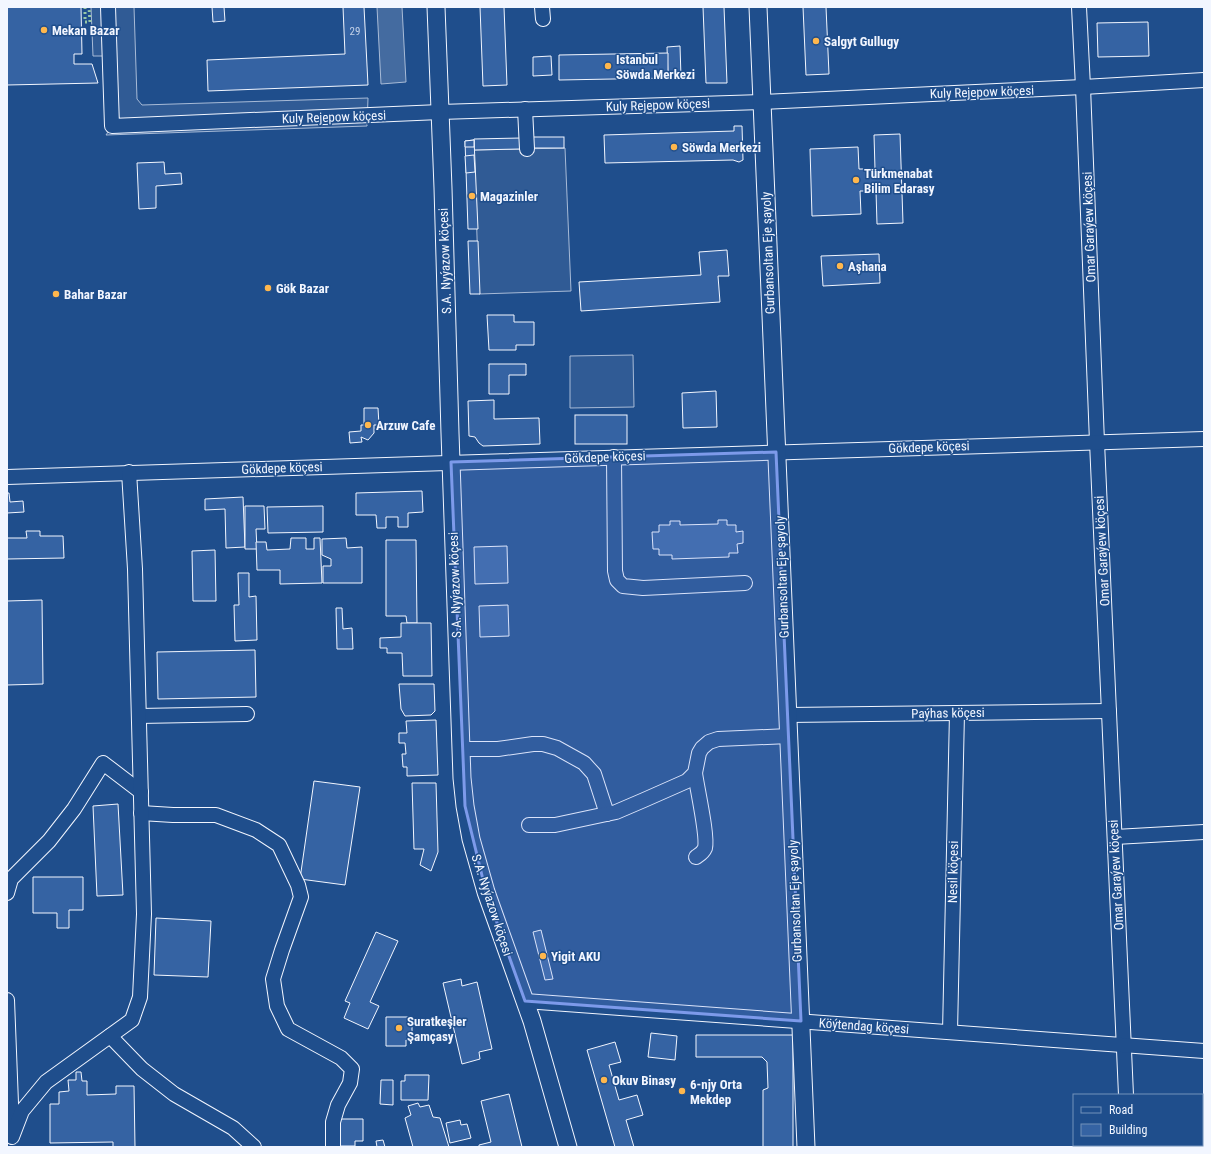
<svg xmlns="http://www.w3.org/2000/svg" width="1211" height="1154" viewBox="0 0 1211 1154" font-family="'Roboto Condensed',sans-serif">
<style>
.built{fill:#305b95;stroke:#a8bbd7}
.water{fill:#446ba0;stroke:#a8bbd7}
.building{fill:#3563a3;stroke:#f2f6ff}
.lines{fill:none;stroke-linecap:round;stroke-linejoin:round}
.minor-casing{stroke:#f2f6ff;stroke-width:16}
.major-casing{stroke:#f2f6ff;stroke-width:19}
.minor{stroke:#1f4e8c;stroke-width:14}
.major{stroke:#1f4e8c;stroke-width:17}
.hedge{stroke:#97c8a6;stroke-width:3;stroke-dasharray:2 3;stroke-linecap:butt}
.marked{fill:#7d9aea;fill-opacity:0.2;stroke:#7d9aea;stroke-width:3;stroke-linejoin:round}
.poi-dot{fill:#ffb74d;stroke:#1f4e8c;stroke-width:1.5}
.labels{text-anchor:middle;dominant-baseline:central;stroke-width:3;stroke-linejoin:round;paint-order:stroke}
.number-label{font-size:11px;fill:#c3d1e8}
.poi-label{font-size:13px;font-weight:bold;fill:#f2f6ff;stroke:#1f4e8c;text-anchor:start}
.street-label{font-size:13px;fill:#f2f6ff;stroke:#1f4e8c}
</style>
<rect width="100%" height="100%" fill="#1f4e8c"/>
<!-- built -->
<g class="built">
<path d="M91,7H134L137,99L142,105L368,98L367,126L106,135L112,126L103,56H93Z"/>
<path d="M565,148L571,291L479,294L474,150Z"/>
<path d="M633,355L634,407L570,408V356Z"/>
</g>
<!-- water -->
<path class="water" d="M377,7H402L406,82L381,84Z"/>
<!-- building -->
<g class="building">
<path d="M7,7H81L82,54H74V64H92L98,83L7,85Z"/>
<path d="M212,7H224L225,21L213,22Z"/>
<path d="M343,7H364L368,85L208,91L207,60L345,54Z"/>
<path d="M480,7H504L507,85L483,86Z"/>
<path d="M703,7H724L727,83H706Z"/>
<path d="M803,7H826L829,74L806,75Z"/>
<path d="M1148,22L1149,56L1098,57L1097,23Z"/>
<path d="M680,46L681,77L668,78L667,47Z"/>
<path d="M668,53V78L559,80V55Z"/>
<path d="M551,56L552,75L533,76V57Z"/>
<path d="M734,126H742L743,160L739,162L733,160L605,163L604,135L734,131Z"/>
<path d="M900,134L903,223L877,224L876,191H860L861,214L812,216L810,149L858,147L859,169H875L874,135Z"/>
<rect x="533" y="137" width="31" height="11"/>
<path d="M521,138L520,149L474,150V139Z"/>
<path d="M474,140L478,229H468L465,141Z"/>
<path d="M474,140V147H465V141Z"/>
<path d="M474,155L475,172L466,173L465,156Z"/>
<path d="M164,162L165,174L181,173L182,184L156,186V208L139,209L137,163Z"/>
<path d="M468,241H478L480,294H470Z"/>
<path d="M727,250L729,276H718L720,302L581,311L579,282L701,275L699,252Z"/>
<path d="M879,254L880,283L823,286L821,256Z"/>
<path d="M487,315H514V322H534V345H516V350H489Z"/>
<path d="M489,364H526V375H509V394H489Z"/>
<path d="M716,391L717,427L683,428L682,393Z"/>
<path d="M494,400V419L539,418L540,444L483,446L479,443L475,437L469,436L468,401Z"/>
<path d="M364,408H378L379,425H374V433L368,440L361,437L362,442L350,443L349,432L361,431V425H364Z"/>
<rect x="575" y="415" width="52" height="29"/>
<path d="M422,491L423,512L408,513V527H398V517H386V528H377L376,515H356V493Z"/>
<path d="M7,493H9L10,502L23,501L24,512L7,513Z"/>
<path d="M243,497L245,547L226,548L225,509L205,510V499Z"/>
<path d="M245,506H264L265,529H256L257,549H245Z"/>
<path d="M323,506V532L268,533L267,507Z"/>
<path d="M718,520H727V525H736V532L743,531V543L737,544L738,553H729V557L672,559V555H659V549H653L652,532H659V525H670V521H680V525L718,524Z"/>
<path d="M26,531H40V536H63L64,558L7,559V538H27Z"/>
<path d="M291,538H306V549H314V538H320L322,583L280,584V570H257L256,542H266L267,550L290,549Z"/>
<path d="M346,538L347,548L362,547V583H323V566H331V559L322,555V539Z"/>
<path d="M386,540H416L417,623H407L406,616H386Z"/>
<path d="M507,546L508,583L475,584L474,547Z"/>
<path d="M215,550L216,601H193L192,551Z"/>
<path d="M238,573H249V597L256,596L257,640L235,641L234,605H239Z"/>
<path d="M42,600L43,684L7,685V601Z"/>
<path d="M508,605L509,636L480,637L479,606Z"/>
<path d="M336,608H342L343,629L352,628L353,649H337Z"/>
<path d="M401,623H431L432,676H403L402,653H387V648H380V638L401,637Z"/>
<path d="M255,650L256,697L158,699L157,652Z"/>
<path d="M399,684H434L435,711L431,715L405,716L401,709Z"/>
<path d="M436,720L438,775L407,776V767H403L402,754H406L405,743H399V733H407L406,721Z"/>
<path d="M314,781L360,787L345,885L300,879Z"/>
<path d="M412,783H436L438,852L431,871L420,865L424,849H414Z"/>
<path d="M118,804L123,895L97,896L93,806Z"/>
<path d="M33,877H83V910H69V928H57V913H33Z"/>
<path d="M156,918L211,921L208,977L154,975Z"/>
<path d="M541,930L553,979L545,980L533,932Z"/>
<path d="M376,932L398,941L370,1002L379,1006L368,1029L344,1018L350,1003L345,1001Z"/>
<path d="M461,979L462,986L477,982L492,1049L479,1052L480,1059L462,1064L443,983Z"/>
<path d="M386,1017H412V1040H406V1046H386Z"/>
<path d="M651,1033L677,1036L675,1060L648,1057Z"/>
<path d="M696,1035H793V1147H763V1090L768,1088L767,1062L762,1057H696Z"/>
<path d="M615,1042L621,1062L609,1065L619,1100L637,1095L643,1115L626,1120L634,1147H615L587,1050Z"/>
<path d="M76,1072H81L82,1081H87V1095L116,1094V1086H134L135,1147H113V1142L50,1143V1104H59V1092L69,1091L68,1080H76Z"/>
<path d="M405,1075H429L428,1100H401V1081H405Z"/>
<path d="M381,1080H393V1105L380,1104Z"/>
<path d="M509,1094L522,1147H479V1145L491,1142L481,1101Z"/>
<path d="M418,1103L420,1107L429,1105L433,1117L440,1118L449,1147H413L405,1118L411,1115L408,1106Z"/>
<path d="M338,1119H363V1141H355V1146H338Z"/>
<path d="M460,1120L461,1125L467,1124L471,1138L450,1143L446,1123Z"/>
<path d="M383,1140L385,1147H377L376,1141Z"/>
</g>
<g class="lines">
<!-- minor casing -->
<g class="minor-casing">
<g id="minor">
<path d="M108,7L112,126L440,112L762,102L1083,87L1204,80"/>
<path d="M542,7L543,19"/>
<path d="M1079,7L1083,87L1097,442L1126,1095"/>
<path d="M525,109L527,149"/>
<path d="M614,457L615,571L617,580L623,586L643,588L745,583"/>
<path d="M7,477L1204,439"/>
<path d="M788,715L1109,711"/>
<path d="M139,716L247,714"/>
<path d="M461,749H498L533,744H543L557,748L584,763L594,774L607,814"/>
<path d="M695,773C697,788 708,836 705,848C703,853 699,855 696,857"/>
<path d="M141,813L173,815H216L256,830L279,845L298,885L301,897L282,950L273,979L277,1006L288,1029L341,1058L352,1069L350,1083L338,1105L333,1122V1147"/>
<path d="M529,825H555L616,812L644,800L687,781L695,773L699,753L702,748L709,742L718,739L789,736"/>
<path d="M1115,837L1204,832"/>
<path d="M7,893L11,879L49,841L74,809L103,763L141,792"/>
<path d="M7,1000L12,1129"/>
<path d="M525,1001L1204,1051"/>
<path d="M950,1032L957,713"/>
<path d="M110,1036L142,1069L174,1094L233,1128L254,1147"/>
<path d="M12,1137L22,1111L46,1082L132,1020L140,997L144,914L135,569L129,472"/>
<path d="M1128,1145V1147"/>
</g>
</g>
<!-- major casing -->
<g class="major-casing">
<g id="major">
<path d="M436,7L443,188L450,433L462,778L465,806L471,839L486,892L532,1021L568,1147"/>
<path d="M758,7L806,1147"/>
</g>
</g>
<!-- minor -->
<use href="#minor" class="minor"/>
<!-- major -->
<use href="#major" class="major"/>
<!-- hedge -->
<path class="hedge" d="M85,7V22H90L89,7"/>
</g>
<!-- marked area -->
<path class="marked" d="M776,452L801,1021L525,1001L486,892L465,806L451,462Z"/>
<!-- markers -->
<g class="poi-dot">
<circle cx="44" cy="30" r="4"/>
<circle cx="816" cy="41" r="4"/>
<circle cx="608" cy="66" r="4"/>
<circle cx="674" cy="147" r="4"/>
<circle cx="856" cy="180" r="4"/>
<circle cx="472" cy="196" r="4"/>
<circle cx="840" cy="266" r="4"/>
<circle cx="268" cy="288" r="4"/>
<circle cx="56" cy="294" r="4"/>
<circle cx="368" cy="425" r="4"/>
<circle cx="543" cy="956" r="4"/>
<circle cx="399" cy="1028" r="4"/>
<circle cx="604" cy="1080" r="4"/>
<circle cx="682" cy="1091" r="4"/>
</g>
<g class="labels">
<!-- number labels -->
<g class="number-label">
<text x="355" y="31">29</text>
</g>
<!-- poi labels -->
<g class="poi-label">
<text x="52" y="30">Mekan Bazar</text>
<text x="824" y="41">Salgyt Gullugy</text>
<text x="616" y="59">Istanbul<tspan x="616" dy="15">Söwda Merkezi</tspan></text>
<text x="682" y="147">Söwda Merkezi</text>
<text x="864" y="173">Türkmenabat<tspan x="864" dy="15">Bilim Edarasy</tspan></text>
<text x="480" y="196">Magazinler</text>
<text x="848" y="266">Aşhana</text>
<text x="276" y="288">Gök Bazar</text>
<text x="64" y="294">Bahar Bazar</text>
<text x="376" y="425">Arzuw Cafe</text>
<text x="551" y="956">Yigit AKU</text>
<text x="407" y="1021">Suratkeşler<tspan x="407" dy="15">Şamçasy</tspan></text>
<text x="612" y="1080">Okuv Binasy</text>
<text x="690" y="1084">6-njy Orta<tspan x="690" dy="15">Mekdep</tspan></text>
</g>
<!-- street labels -->
<g class="street-label">
<text transform="translate(982 92) rotate(-2)">Kuly Rejepow köçesi</text>
<text transform="translate(658 105) rotate(-2)">Kuly Rejepow köçesi</text>
<text transform="translate(334 117) rotate(-2)">Kuly Rejepow köçesi</text>
<text transform="translate(1089 227) rotate(-92)">Omar Garaýew köçesi</text>
<text transform="translate(768 253) rotate(-92)">Gurbansoltan Eje şayoly</text>
<text transform="translate(445 261) rotate(-92)">S.A. Nyýazow köçesi</text>
<text transform="translate(929 447) rotate(-2)">Gökdepe köçesi</text>
<text transform="translate(605 457) rotate(-2)">Gökdepe köçesi</text>
<text transform="translate(282 468) rotate(-2)">Gökdepe köçesi</text>
<text transform="translate(1102 551) rotate(-93)">Omar Garaýew köçesi</text>
<text transform="translate(782 577) rotate(-92)">Gurbansoltan Eje şayoly</text>
<text transform="translate(455 585) rotate(-92)">S.A. Nyýazow köçesi</text>
<text transform="translate(948 713) rotate(-1)">Paýhas köçesi</text>
<text transform="translate(953 872) rotate(-89)">Nesil köçesi</text>
<text transform="translate(1116 875) rotate(-93)">Omar Garaýew köçesi</text>
<text transform="translate(795 901) rotate(-92)">Gurbansoltan Eje şayoly</text>
<text transform="translate(492 905) rotate(72)">S.A. Nyýazow köçesi</text>
<text transform="translate(864 1026) rotate(4)">Köýtendag köçesi</text>
</g>
</g>
<!-- border -->
<rect width="1211" height="1154" fill="none" stroke="#f2f6ff" stroke-width="16"/>
<!-- legend -->
<rect x="1073" y="1094" width="130" height="52" fill="#1f4e8c" stroke="#7391ba"/>
<rect x="1081" y="1107" width="20" height="6" fill="#1f4e8c" stroke="#7391ba"/>
<text x="1109" y="1114" font-size="12" fill="#f2f6ff">Road</text>
<rect x="1081" y="1124" width="20" height="12" fill="#3563a3" stroke="#7391ba"/>
<text x="1109" y="1134" font-size="12" fill="#f2f6ff">Building</text>
</svg>
